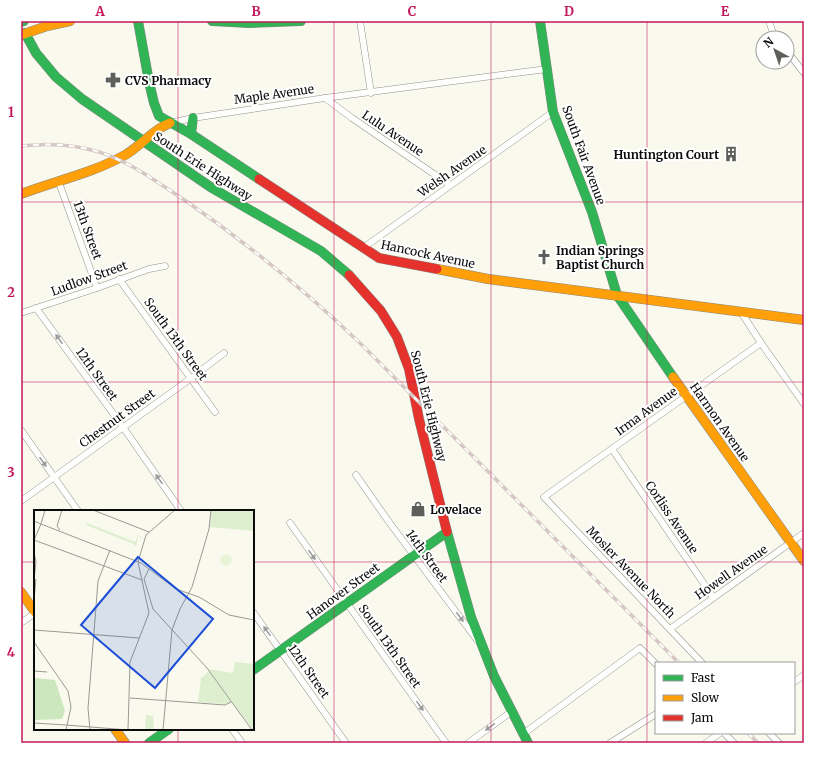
<svg xmlns="http://www.w3.org/2000/svg" width="825" height="764" viewBox="0 0 825 764" font-family="Merriweather,serif">
<style>
.lines{fill:none;stroke-linecap:round;stroke-linejoin:round}
.street-casing{stroke:#92928d;stroke-width:7}
.fast-casing{stroke:#898984;stroke-width:10}
.slow-casing{stroke:#898984;stroke-width:10}
.jam-casing{stroke:#898984;stroke-width:10}
.street{stroke:#fefefc;stroke-width:6}
.fast{stroke:#30b455;stroke-width:9}
.slow{stroke:#ff9f0a;stroke-width:9}
.jam{stroke:#e5322d;stroke-width:9}
.rail-casing{stroke:#d5c7c3;stroke-width:3.5}
.rail{stroke:#fff;stroke-width:2;stroke-dasharray:6;stroke-linecap:butt}
.oneway{fill:#9d9d9c}
.grid{fill:none;stroke:#c2185b;stroke-width:1;stroke-opacity:0.55}
.labels{text-anchor:middle;dominant-baseline:central;stroke-width:4;stroke-linejoin:round;paint-order:stroke}
.poi-label{font-size:12px;font-weight:bold;fill:#0b0b0b;stroke:#fff;text-anchor:start}
.street-label{font-size:12px;fill:#0b0b0b;stroke:#fff}
.inset-road{fill:none;stroke:#9a9a93;stroke-width:1}
.view{fill:#1d4ed8;fill-opacity:0.15;stroke:#1d4ed8;stroke-width:2}
.inset-edge{fill:none;stroke:#0b0b0b;stroke-width:2}
.neatline{fill:none;stroke:#c2185b;stroke-width:1.5}
.grid-label{font-size:13px;text-anchor:middle;font-weight:bold;fill:#c2185b}
</style>
<rect width="100%" height="100%" fill="#f9f9ee"/>
<g class="lines">
<!-- street casing -->
<g class="street-casing">
<g id="street">
<path d="M360,21L371,93"/>
<path d="M769,21L773,33L777,38"/>
<path d="M787,51L804,73"/>
<path d="M325,98L352,118L450,185"/>
<path d="M170,123L193,118L325,98L547,69"/>
<path d="M58,180L97,288"/>
<path d="M363,248L553,112"/>
<path d="M119,279L215,412"/>
<path d="M36,308L123,427L181,511"/>
<path d="M741,312L761,343L804,404"/>
<path d="M21,313L97,288L149,269L165,266"/>
<path d="M21,430L78,511"/>
<path d="M612,449L713,597"/>
<path d="M356,475L389,522L477,640"/>
<path d="M21,501L190,379L224,353"/>
<path d="M290,523L446,743"/>
<path d="M253,612L346,743"/>
<path d="M21,623L35,613"/>
<path d="M670,629L804,533"/>
<path d="M702,663L544,497L761,343"/>
<path d="M794,682L804,675"/>
<path d="M232,729L242,743"/>
<path d="M724,733L734,743"/>
<path d="M769,733L779,743"/>
<path d="M523,734L640,648L656,664"/>
<path d="M468,743L511,712"/>
<path d="M610,743L656,714"/>
<path d="M706,743L720,733"/>
</g>
</g>
<!-- fast casing -->
<g class="fast-casing">
<g id="fast">
<path d="M138,21L149,82L154,103L159,116L191,134L259,179"/>
<path d="M212,21L249,23L301,21"/>
<path d="M540,21L553,112L592,212L617,295L673,377"/>
<path d="M21,22L24,21"/>
<path d="M25,33L36,53L56,77L82,99L212,188L321,251L349,275"/>
<path d="M191,134L193,118"/>
<path d="M447,532L471,617L494,676L528,743"/>
<path d="M253,670L447,532"/>
<path d="M149,743L169,729"/>
</g>
</g>
<!-- slow casing -->
<g class="slow-casing">
<g id="slow">
<path d="M21,35L47,26L70,21"/>
<path d="M21,194C55,181 93,173 125,155C141,146 152,130 170,123"/>
<path d="M437,269L488,279L804,320"/>
<path d="M673,377L804,561"/>
<path d="M21,592L35,612"/>
<path d="M115,729L125,743"/>
</g>
</g>
<!-- jam casing -->
<g class="jam-casing">
<g id="jam">
<path d="M259,179L379,258L437,269"/>
<path d="M349,275L381,311L397,337L409,369L419,419L447,532"/>
</g>
</g>
<!-- street -->
<use href="#street" class="street"/>
<!-- fast -->
<use href="#fast" class="fast"/>
<!-- slow -->
<use href="#slow" class="slow"/>
<!-- jam -->
<use href="#jam" class="jam"/>
<!-- rail casing -->
<g class="rail-casing">
<g id="rail">
<path d="M21,146C47,143 73,144 99,152C131,162 158,183 186,201C248,244 307,292 362,345L679,663"/>
<path d="M748,733L758,743"/>
</g>
</g>
<!-- rail -->
<use href="#rail" class="rail"/>
</g>
<!-- one-way arrows -->
<defs><path id="oneway-solid" d="M-6-.8H1V-3.2L6.5 0L1 3.2V.8H-6Z"/></defs>
<g class="oneway">
<use href="#oneway-solid" transform="translate(59 339) rotate(-126)"/>
<use href="#oneway-solid" transform="translate(43 462) rotate(55)"/>
<use href="#oneway-solid" transform="translate(159 479) rotate(-125)"/>
<use href="#oneway-solid" transform="translate(312 555) rotate(55)"/>
<use href="#oneway-solid" transform="translate(460 617) rotate(53)"/>
<use href="#oneway-solid" transform="translate(267 631) rotate(-126)"/>
<use href="#oneway-solid" transform="translate(420 706) rotate(55)"/>
<use href="#oneway-solid" transform="translate(490 727) rotate(144)"/>
</g>
<!-- grid -->
<path class="grid" d="M178,21V511M334,21V743M491,21V743M647,21V743M21,202H804M21,382H804M21,562H35M253,562H804M178,729V743"/>
<!-- icons -->
<defs>
<g id="pharmacy-bare" transform="scale(1.2)"><path d="M-2-6h4v4h4v4h-4v4h-4v-4h-4v-4h4Z" fill="#5e5e5a" stroke="#fff" stroke-width="2.5" paint-order="stroke"/></g>
<g id="building-bare" transform="scale(1.2)"><path d="M-4-6H4V6H1V3H-1V6H-4ZM-2.5-4.3h1.7v1.8h-1.7ZM.8-4.3h1.7v1.8H.8ZM-2.5-1h1.7V.8h-1.7ZM.8-1h1.7V.8H.8Z" fill="#5e5e5a" stroke="#fff" stroke-width="2.5" paint-order="stroke"/></g>
<g id="church-bare" transform="scale(1.2)"><path d="M-1.2-6h2.4v3.5h3.3v2.4h-3.3V6h-2.4V-.1h-3.3v-2.4h3.3Z" fill="#5e5e5a" stroke="#fff" stroke-width="2.5" paint-order="stroke"/></g>
<g id="shop-bare" transform="scale(1.2)"><path d="M-5-2.5h2.3a2.7 3.5 0 0 1 5.4 0H5L5.5 6h-11ZM-1.5-2.5h3a1.5 2.3 0 0 0-3 0Z" fill="#5e5e5a" stroke="#fff" stroke-width="2.5" paint-order="stroke"/></g>
</defs>
<g fill-rule="evenodd">
<use href="#pharmacy-bare" x="113" y="80"/>
<use href="#building-bare" x="731" y="154"/>
<use href="#church-bare" x="544" y="257"/>
<use href="#shop-bare" x="418" y="509"/>
</g>
<g class="labels">
<!-- poi labels -->
<g class="poi-label">
<text x="125" y="80">CVS Pharmacy</text>
<text x="719" y="154" text-anchor="end">Huntington Court</text>
<text x="556" y="250">Indian Springs<tspan x="556" dy="14">Baptist Church</tspan></text>
<text x="430" y="509">Lovelace</text>
</g>
<!-- street labels -->
<g class="street-label">
<text transform="translate(274 94) rotate(-8)">Maple Avenue</text>
<text transform="translate(393 133) rotate(34)">Lulu Avenue</text>
<text transform="translate(584 155) rotate(70)">South Fair Avenue</text>
<text transform="translate(203 166) rotate(33)">South Erie Highway</text>
<text transform="translate(452 171) rotate(-35)">Welsh Avenue</text>
<text transform="translate(88 230) rotate(70)">13th Street</text>
<text transform="translate(428 254) rotate(12)">Hancock Avenue</text>
<text transform="translate(89 278) rotate(-20)">Ludlow Street</text>
<text transform="translate(176 339) rotate(54)">South 13th Street</text>
<text transform="translate(97 374) rotate(54)">12th Street</text>
<text transform="translate(429 406) rotate(76)">South Erie Highway</text>
<text transform="translate(646 411) rotate(-36)">Irma Avenue</text>
<text transform="translate(117 418) rotate(-36)">Chestnut Street</text>
<text transform="translate(720 422) rotate(55)">Harmon Avenue</text>
<text transform="translate(672 517) rotate(56)">Corliss Avenue</text>
<text transform="translate(427 556) rotate(54)">14th Street</text>
<text transform="translate(631 572) rotate(46)">Mosler Avenue North</text>
<text transform="translate(731 572) rotate(-35)">Howell Avenue</text>
<text transform="translate(343 591) rotate(-36)">Hanover Street</text>
<text transform="translate(390 646) rotate(55)">South 13th Street</text>
<text transform="translate(309 671) rotate(55)">12th Street</text>
</g>
</g>
<!-- overview -->
<g transform="translate(34 510)">
<rect width="220" height="220" fill="#f9f9ee"/>
<path d="M177,0H220V21L176,17ZM53,13L101,32L104,25L109,28L107,30L108,28L104,26L102,37L100,34L52,15ZM201,152L220,154L219,220L174,159L199,163ZM175,161L197,192L191,194L164,192L167,168ZM112,205L119,206L120,220H111Z" fill="#deefcf"/>
<path d="M1,168L21,170L31,201L28,209L0,210Z" fill="#cce6bd"/>
<path d="M186.5 50a5.5 5.5 0 1 1 11 0a5.5 5.5 0 1 1-11 0Z" fill="#e8f3d8"/>
<path class="inset-road" d="M11,0L7,14L107,53L142,79L165,87L195,105L220,110M59,0L115,22M0,11L7,14L0,30M26,20L23,16L28,0M0,30L108,70M0,42L2,52L0,70M104,52L112,25L141,0M115,59L110,69L119,99L173,158L218,220M0,90L2,69M0,120L105,128M0,132L34,181L37,197L32,220M0,161L13,162M96,188L191,195L197,192M0,213L32,215M32,215L94,220M56,220L54,198L64,71L76,40M94,220L96,152L115,103L104,52M129,220L138,120L146,99L158,77L175,19L177,0"/>
<path class="view" d="M104,47L179,109L121,178L47,115Z"/>
<rect width="220" height="220" class="inset-edge"/>
</g>
<!-- border -->
<rect width="825" height="764" fill="none" stroke="#ffffff" stroke-width="44"/>
<!-- legend -->
<rect x="655" y="662" width="140" height="72" fill="#ffffff" stroke="#9d9d9d"/>
<rect x="663" y="675" width="20" height="6" fill="#30b455" stroke="#9d9d9d"/>
<text x="691" y="682" font-size="12" fill="#0b0b0b">Fast</text>
<rect x="663" y="695" width="20" height="6" fill="#ff9f0a" stroke="#9d9d9d"/>
<text x="691" y="702" font-size="12" fill="#0b0b0b">Slow</text>
<rect x="663" y="715" width="20" height="6" fill="#e5322d" stroke="#9d9d9d"/>
<text x="691" y="722" font-size="12" fill="#0b0b0b">Jam</text>
<!-- north arrow -->
<g transform="translate(775 50) rotate(320)"><circle r="19" fill="#ffffff" stroke="#9d9d9d"/>
<path d="M0-3L7 15L0 10L-7 15Z" fill="#5e5e5a"/>
<text y="-6" font-size="11" font-weight="bold" text-anchor="middle" fill="#0b0b0b">N</text>
</g>
<rect x="22" y="22" width="781" height="720" class="neatline"/>
<g class="grid-label">
<text x="100" y="16">A</text>
<text x="256" y="16">B</text>
<text x="412" y="16">C</text>
<text x="569" y="16">D</text>
<text x="725" y="16">E</text>
<text x="11" y="117">1</text>
<text x="11" y="297">2</text>
<text x="11" y="477">3</text>
<text x="11" y="657">4</text>
</g>
</svg>
